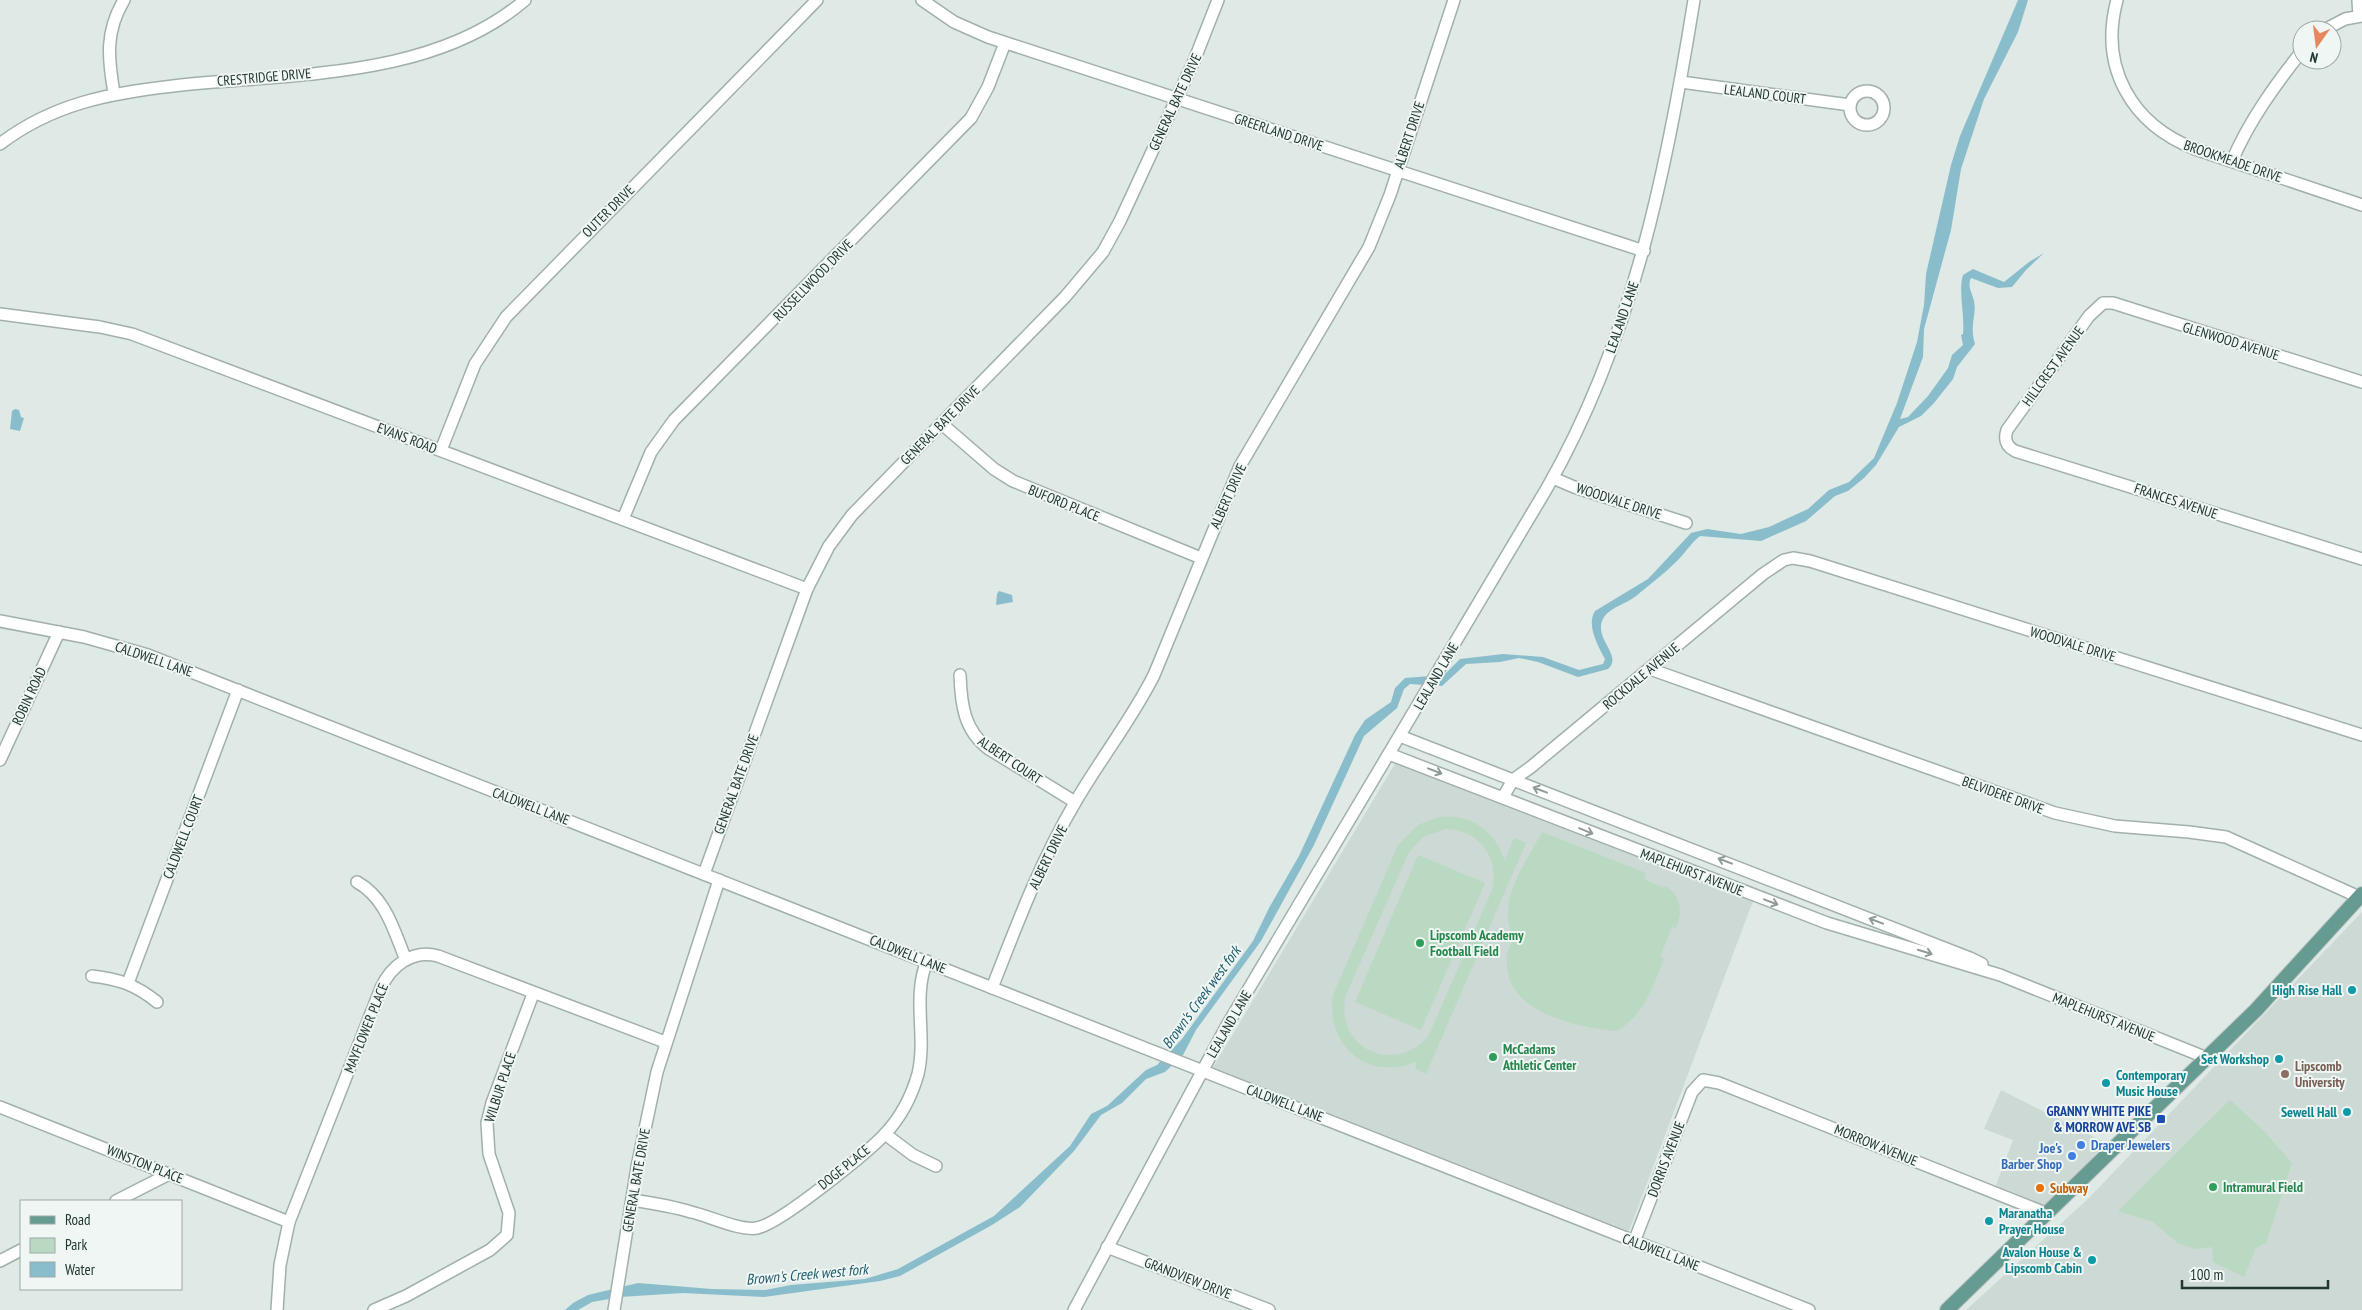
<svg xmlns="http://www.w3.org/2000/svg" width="2362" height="1310" viewBox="0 0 2362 1310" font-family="'PT Sans Narrow',sans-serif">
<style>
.built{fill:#cdd9d4}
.green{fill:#b9d9c3;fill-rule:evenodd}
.water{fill:#8abdcb}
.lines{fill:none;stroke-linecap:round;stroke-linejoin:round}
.minor-casing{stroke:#a2b0ac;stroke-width:14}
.major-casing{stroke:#bcc3c2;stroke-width:16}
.minor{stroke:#fff;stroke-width:11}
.major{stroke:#669b91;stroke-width:14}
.oneway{stroke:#909b99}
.leisure-dot{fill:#2e9e5b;stroke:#eff6f3;stroke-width:2}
.culture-dot{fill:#0f9aa8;stroke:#eff6f3;stroke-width:2}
.education-dot{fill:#8d6e63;stroke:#eff6f3;stroke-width:2}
.transit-dot{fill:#1a4fb4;stroke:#eff6f3;stroke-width:2}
.shop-dot{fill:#3f7fe0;stroke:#eff6f3;stroke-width:2}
.food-dot{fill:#e8710a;stroke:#eff6f3;stroke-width:2}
.labels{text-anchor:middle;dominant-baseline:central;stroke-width:4;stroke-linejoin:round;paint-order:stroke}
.street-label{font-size:14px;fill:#213733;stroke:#eff6f3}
.leisure-label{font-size:14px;font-weight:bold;fill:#27864d;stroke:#eff6f3;text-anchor:start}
.culture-label{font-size:14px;font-weight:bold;fill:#0d838f;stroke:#eff6f3;text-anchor:end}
.education-label{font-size:14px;font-weight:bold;fill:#785e54;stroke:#eff6f3;text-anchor:start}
.transit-label{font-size:14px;font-weight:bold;fill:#164399;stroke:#eff6f3;text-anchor:end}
.shop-label{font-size:14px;font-weight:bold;fill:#366cbe;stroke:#eff6f3;text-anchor:start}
.food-label{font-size:14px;font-weight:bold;fill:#c56008;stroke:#eff6f3;text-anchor:start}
.water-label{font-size:15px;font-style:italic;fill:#205d6e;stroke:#eff6f3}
</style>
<rect width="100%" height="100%" fill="#dfe9e5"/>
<!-- built -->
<g class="built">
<path d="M1396,762L1753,901L1629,1231L1212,1069Z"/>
<path d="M2362,912V1310H1966L2089,1198Z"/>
<path d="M2001,1090L2106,1143L2046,1207L1994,1190L2013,1140L1984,1129Z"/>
</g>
<!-- green -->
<g class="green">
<path d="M1439,817C1470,813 1495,831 1505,860L1514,838L1526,843L1426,1074L1415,1068L1417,1061C1369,1083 1325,1046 1333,995L1398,845L1418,825ZM1445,829C1479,829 1500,858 1492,890L1429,1035C1395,1077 1333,1048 1346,995L1409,852L1423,837Z"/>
<path d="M1542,832L1646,873L1644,879L1664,888L1666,886C1680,897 1684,910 1676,928L1672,927L1660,957L1664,959C1652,988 1645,1015 1616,1031C1581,1028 1515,1014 1508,973C1507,968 1506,959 1507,954C1508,949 1512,945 1512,939C1511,930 1507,922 1508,913C1508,885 1529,857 1542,832Z"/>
<path d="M1418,855L1485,883L1421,1030L1355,1002Z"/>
<path d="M2230,1100L2263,1130L2292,1163L2266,1243L2256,1248L2244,1277L2213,1262L2212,1247L2195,1249L2178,1243L2153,1222L2118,1211Z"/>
</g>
<!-- water -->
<g class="water">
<path d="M2018,0H2028L2018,32L1984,99L1961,169L1951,230L1924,329L1923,357L1900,419L1908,417L1928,396L1948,368L1952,355L1963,345L1961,335L1963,334C1965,315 1958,291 1963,275L1973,269L2004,282L2029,262L2044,253L2026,270L2012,287L1998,288L1971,278C1967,286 1972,292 1974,301C1977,315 1969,325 1975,344L1957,367L1953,379L1934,403L1921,416L1899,427L1876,465L1864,478L1848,491L1835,496L1806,521L1761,541L1700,536C1691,543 1685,553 1677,561C1664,574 1649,585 1636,596C1626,604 1611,607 1604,617C1591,638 1624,655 1608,669L1578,677L1538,662L1519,658L1500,662L1466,664L1442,686L1410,684L1404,689L1397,708L1364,736L1314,845L1261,941L1196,1030L1183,1055L1165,1072L1146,1079L1122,1103L1101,1115L1074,1151L1020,1207L992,1225L900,1276L880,1281L764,1297L683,1293L620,1297L592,1302L578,1310H565L573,1303L588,1295L638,1283L712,1289L765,1290L791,1285L865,1279L898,1269L994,1216L1070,1146L1091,1114L1107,1106L1146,1070L1157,1065L1182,1039L1253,941L1269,908L1299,856L1355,735L1365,720L1391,702L1395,688L1405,678L1444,675L1460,659L1503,654L1543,657L1579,670L1603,664L1605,659C1598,646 1586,625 1595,611L1648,579L1691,533L1707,529L1741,534L1769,527L1808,509L1829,490L1849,482L1874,458L1897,403L1917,342L1924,305L1926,274L1951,165L1960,136Z"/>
<path d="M15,409L19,410L21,417L24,418L20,431L10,429L12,411Z"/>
<path d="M999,591L1012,595L1013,602L996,605L997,594Z"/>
</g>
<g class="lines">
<!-- minor casing -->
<g class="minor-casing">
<g id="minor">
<path d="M922,0L954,22L988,37L1644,251"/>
<path d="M2117,0C2099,67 2131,124 2195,149L2362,205"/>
<path d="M2358,0L2359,16"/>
<path d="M2324,30L2345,19L2362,16"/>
<path d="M1681,82L1850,105"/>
<circle cx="1867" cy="108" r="17"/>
<path d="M114,93C108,58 105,32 124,0"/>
<path d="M0,144C52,104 110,93 173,86C288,73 432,80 525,0"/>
<path d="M2232,161C2249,121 2275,85 2302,51"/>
<path d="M0,314L100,327L132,334L807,589"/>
<path d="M2362,382L2113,303H2103L2089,316L2007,430C2004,439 2006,446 2015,451L2362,559"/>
<path d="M942,424L994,469L1013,481L1201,558"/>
<path d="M441,450L475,364L506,317L817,0"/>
<path d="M1553,478L1574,487L1686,523"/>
<path d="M623,519L651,452L674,420L971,118L988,87L1005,43"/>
<path d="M0,621L84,637L148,655L1809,1310"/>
<path d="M1650,669L2055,813L2115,826L2189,832L2226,837L2359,897"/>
<path d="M960,675C961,704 964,731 989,749L1075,802"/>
<path d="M1400,736L1970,958L1982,964"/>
<path d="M1389,754L1827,923L2000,975L2207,1058"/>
<path d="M0,760L59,632"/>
<path d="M1503,797L1513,780L1531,767L1763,574L1784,560L1793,558L1810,561L2362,735"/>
<path d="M704,874L807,589L829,546L852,515L1065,297L1103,252L1120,221L1194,61L1218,0"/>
<path d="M357,882C386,898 394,931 406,960"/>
<path d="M92,976C119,979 136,985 157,1002"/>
<path d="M128,983L238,690"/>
<path d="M992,988C1017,924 1041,860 1076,801C1101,758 1132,719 1154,675L1240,466L1369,247L1390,195L1454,0"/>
<path d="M0,1107L289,1222"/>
<path d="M885,1134L913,1155L936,1166"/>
<path d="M632,1200C652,1203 672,1206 691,1212C709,1216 740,1231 757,1228C780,1224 868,1152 885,1134C901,1117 912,1095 918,1074C927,1036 912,997 927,961"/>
<path d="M116,1201L169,1174"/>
<path d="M1634,1242L1692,1092L1703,1080L1719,1083L2048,1214"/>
<path d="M1107,1247L1269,1310"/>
<path d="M0,1261L21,1250"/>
<path d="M277,1310L280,1265L289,1222L381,988C391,966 412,949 438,956L665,1042"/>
<path d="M374,1310L406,1296L490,1250L507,1235L509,1213L489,1154L487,1123L492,1103L533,994"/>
<path d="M614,1310L637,1167L657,1072L719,880"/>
<path d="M1074,1310L1226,1027L1547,488C1633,338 1667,169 1694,0"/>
</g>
</g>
<!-- major casing -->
<g class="major-casing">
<path id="major" d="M1947,1310L2256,1010L2362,894"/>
</g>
<!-- minor -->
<use href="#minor" class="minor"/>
<!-- major -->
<use href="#major" class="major"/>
</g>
<!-- one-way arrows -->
<defs><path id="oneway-shaft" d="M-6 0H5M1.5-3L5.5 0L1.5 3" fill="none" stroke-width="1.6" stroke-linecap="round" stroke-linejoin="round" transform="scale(1.25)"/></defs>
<g class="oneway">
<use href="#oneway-shaft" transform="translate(1435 771) rotate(21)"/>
<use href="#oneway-shaft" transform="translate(1540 790) rotate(-159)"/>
<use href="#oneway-shaft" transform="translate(1586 831) rotate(22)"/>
<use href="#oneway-shaft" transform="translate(1725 861) rotate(-159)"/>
<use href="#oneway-shaft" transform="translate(1771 902) rotate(21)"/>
<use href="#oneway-shaft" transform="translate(1876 921) rotate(-159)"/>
<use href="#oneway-shaft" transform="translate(1925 952) rotate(17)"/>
</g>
<!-- markers -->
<g class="leisure-dot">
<circle cx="1420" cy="943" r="5"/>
<circle cx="1493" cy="1057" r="5"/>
<circle cx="2213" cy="1187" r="5"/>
</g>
<g class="culture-dot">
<circle cx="2352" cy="990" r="5"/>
<circle cx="2279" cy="1059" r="5"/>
<circle cx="2106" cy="1083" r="5"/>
<circle cx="2347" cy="1112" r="5"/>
<circle cx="1989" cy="1221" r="5"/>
<circle cx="2092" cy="1260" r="5"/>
</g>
<circle class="education-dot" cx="2285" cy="1074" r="5"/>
<rect class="transit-dot" x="2156" y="1114" width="10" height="10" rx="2.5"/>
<g class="shop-dot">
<circle cx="2081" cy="1145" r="5"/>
<circle cx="2072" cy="1156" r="5"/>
</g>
<circle class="food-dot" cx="2040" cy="1188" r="5"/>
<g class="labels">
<!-- street labels -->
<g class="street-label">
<text transform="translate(264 77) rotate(-5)">CRESTRIDGE DRIVE</text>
<text transform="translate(1765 94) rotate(7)">LEALAND COURT</text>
<text transform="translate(1175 102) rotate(-65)">GENERAL BATE DRIVE</text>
<text transform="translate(1279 132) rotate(18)">GREERLAND DRIVE</text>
<text transform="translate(1409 135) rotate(-72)">ALBERT DRIVE</text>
<text transform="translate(2233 161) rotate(19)">BROOKMEADE DRIVE</text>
<text transform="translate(608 211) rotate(-45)">OUTER DRIVE</text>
<text transform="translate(813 280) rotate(-46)">RUSSELLWOOD DRIVE</text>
<text transform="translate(1622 317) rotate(-71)">LEALAND LANE</text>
<text transform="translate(2231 341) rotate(17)">GLENWOOD AVENUE</text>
<text transform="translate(2053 366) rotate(-54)">HILLCREST AVENUE</text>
<text transform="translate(940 425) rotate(-45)">GENERAL BATE DRIVE</text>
<text transform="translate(407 438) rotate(21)">EVANS ROAD</text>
<text transform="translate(1228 496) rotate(-66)">ALBERT DRIVE</text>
<text transform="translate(1619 501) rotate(18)">WOODVALE DRIVE</text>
<text transform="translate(2176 501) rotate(18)">FRANCES AVENUE</text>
<text transform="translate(1064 503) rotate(22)">BUFORD PLACE</text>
<text transform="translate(2073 644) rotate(17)">WOODVALE DRIVE</text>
<text transform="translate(154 659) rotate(19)">CALDWELL LANE</text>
<text transform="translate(1436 676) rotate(-60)">LEALAND LANE</text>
<text transform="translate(1641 676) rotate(-40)">ROCKDALE AVENUE</text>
<text transform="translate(29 696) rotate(-65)">ROBIN ROAD</text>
<text transform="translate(1010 760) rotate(34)">ALBERT COURT</text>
<text transform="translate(736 784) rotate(-70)">GENERAL BATE DRIVE</text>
<text transform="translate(2003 795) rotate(20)">BELVIDERE DRIVE</text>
<text transform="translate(531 806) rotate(21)">CALDWELL LANE</text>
<text transform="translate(183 837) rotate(-69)">CALDWELL COURT</text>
<text transform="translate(1048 857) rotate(-64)">ALBERT DRIVE</text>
<text transform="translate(1692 872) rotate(21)">MAPLEHURST AVENUE</text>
<text transform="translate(908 954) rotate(22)">CALDWELL LANE</text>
<text transform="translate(2104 1017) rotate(22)">MAPLEHURST AVENUE</text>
<text transform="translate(1229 1024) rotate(-60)">LEALAND LANE</text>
<text transform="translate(366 1028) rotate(-68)">MAYFLOWER PLACE</text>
<text transform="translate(500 1087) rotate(-72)">WILBUR PLACE</text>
<text transform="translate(1285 1103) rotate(21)">CALDWELL LANE</text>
<text transform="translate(1876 1145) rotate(22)">MORROW AVENUE</text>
<text transform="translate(1666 1159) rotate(-69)">DORRIS AVENUE</text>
<text transform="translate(145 1164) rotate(22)">WINSTON PLACE</text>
<text transform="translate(844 1167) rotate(-39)">DOGE PLACE</text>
<text transform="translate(636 1180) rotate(-80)">GENERAL BATE DRIVE</text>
<text transform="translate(1661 1252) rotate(21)">CALDWELL LANE</text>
<text transform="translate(1188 1278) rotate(21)">GRANDVIEW DRIVE</text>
</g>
<!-- leisure labels -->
<g class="leisure-label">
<text x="1430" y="935">Lipscomb Academy<tspan x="1430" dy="16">Football Field</tspan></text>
<text x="1503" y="1049">McCadams<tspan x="1503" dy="16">Athletic Center</tspan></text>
<text x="2223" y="1187">Intramural Field</text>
</g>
<!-- culture labels -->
<g class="culture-label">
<text x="2342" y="990">High Rise Hall</text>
<text x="2269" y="1059">Set Workshop</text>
<text x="2116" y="1075" text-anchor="start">Contemporary<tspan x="2116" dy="16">Music House</tspan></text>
<text x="2337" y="1112">Sewell Hall</text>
<text x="1999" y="1213" text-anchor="start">Maranatha<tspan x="1999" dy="16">Prayer House</tspan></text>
<text x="2082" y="1252">Avalon House &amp;<tspan x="2082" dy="16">Lipscomb Cabin</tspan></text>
</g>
<!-- education labels -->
<g class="education-label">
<text x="2295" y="1066">Lipscomb<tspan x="2295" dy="16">University</tspan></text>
</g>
<!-- transit labels -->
<g class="transit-label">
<text x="2151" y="1111">GRANNY WHITE PIKE<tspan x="2151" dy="16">&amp; MORROW AVE SB</tspan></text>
</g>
<!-- shop labels -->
<g class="shop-label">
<text x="2091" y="1145">Draper Jewelers</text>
<text x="2062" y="1148" text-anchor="end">Joe's<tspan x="2062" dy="16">Barber Shop</tspan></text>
</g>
<!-- food labels -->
<g class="food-label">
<text x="2050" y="1188">Subway</text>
</g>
<!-- water labels -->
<g class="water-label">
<text transform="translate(1201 997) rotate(-54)">Brown's Creek west fork</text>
<text transform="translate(807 1274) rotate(-5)">Brown's Creek west fork</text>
</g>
</g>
<!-- legend -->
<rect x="20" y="1200" width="162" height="90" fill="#eff6f3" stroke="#9daaa6"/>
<rect x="30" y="1216" width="25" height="8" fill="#669b91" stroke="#9daaa6"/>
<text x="65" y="1225" font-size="15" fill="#213733">Road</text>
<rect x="30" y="1238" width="25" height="15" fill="#b9d9c3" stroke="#9daaa6"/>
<text x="65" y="1250" font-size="15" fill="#213733">Park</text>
<rect x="30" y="1262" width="25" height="15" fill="#8abdcb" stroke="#9daaa6"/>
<text x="65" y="1275" font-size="15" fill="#213733">Water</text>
<!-- north arrow -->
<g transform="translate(2317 45) rotate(194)"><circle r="24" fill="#eff6f3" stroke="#9daaa6"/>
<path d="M0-4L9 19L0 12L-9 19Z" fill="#e7875e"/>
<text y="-8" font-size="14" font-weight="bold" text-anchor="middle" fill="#213733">N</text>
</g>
<!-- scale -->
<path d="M2182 1280v8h146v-8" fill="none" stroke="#213733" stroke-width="2.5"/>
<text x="2190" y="1280" font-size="15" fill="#213733" stroke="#eff6f3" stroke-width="4" paint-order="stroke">100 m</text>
</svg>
